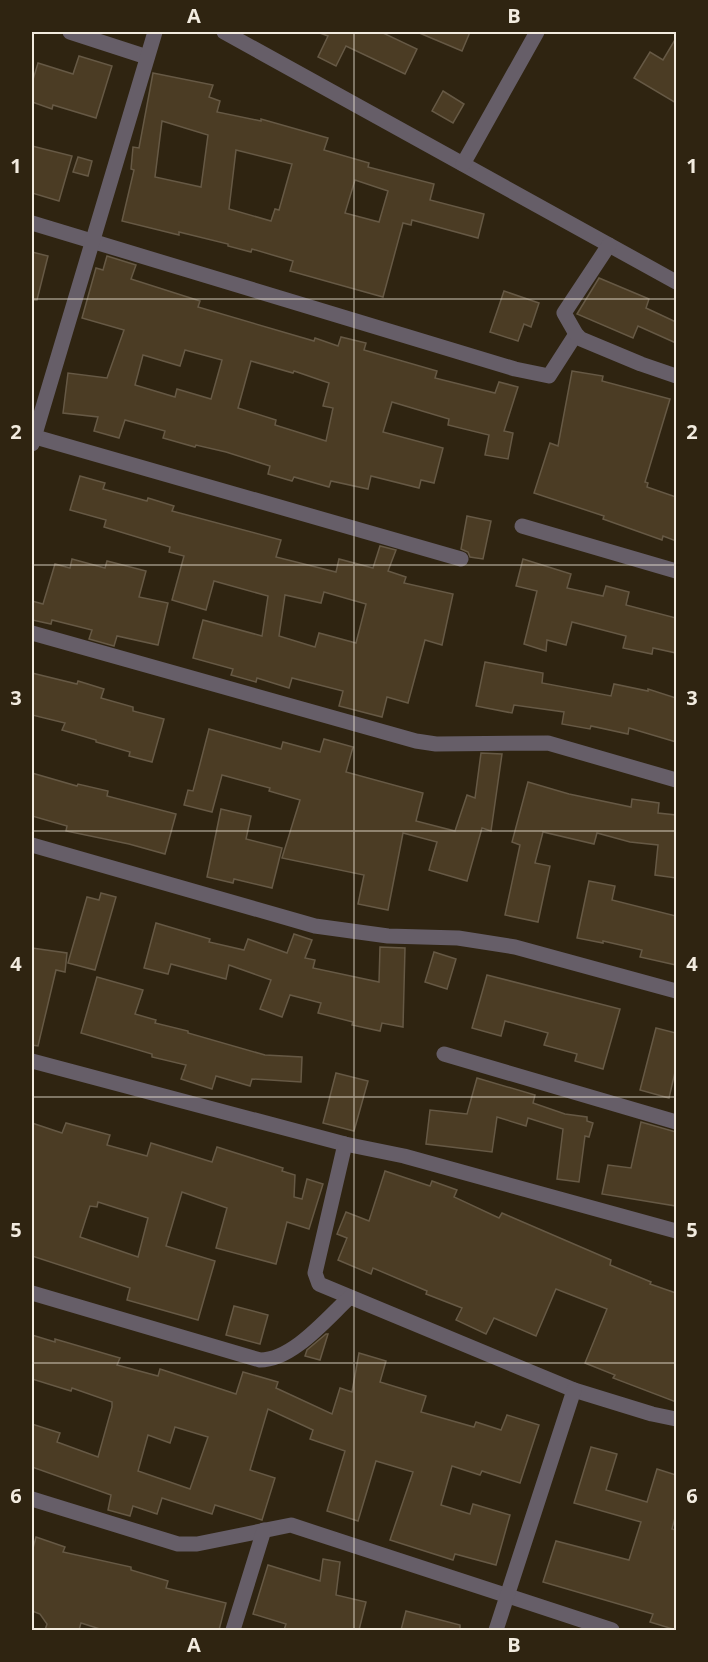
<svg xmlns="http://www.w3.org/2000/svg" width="708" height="1662" viewBox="0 0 708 1662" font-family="'Open Sans',sans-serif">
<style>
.building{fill:#4b3c24;stroke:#665945;stroke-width:1.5;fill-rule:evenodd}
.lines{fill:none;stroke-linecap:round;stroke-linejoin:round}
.minor{stroke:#665e68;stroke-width:15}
.grid{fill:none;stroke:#f2ebdf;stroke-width:1.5;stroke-opacity:0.55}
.neatline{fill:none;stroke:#f2ebdf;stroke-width:2}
.grid-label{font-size:20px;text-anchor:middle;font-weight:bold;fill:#f2ebdf}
</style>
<rect width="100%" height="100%" fill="#2f2411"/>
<!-- building -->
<g class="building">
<path d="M317,32H381L417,49L405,74L346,46L336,66L318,57L328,36Z"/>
<path d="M417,32H470L462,51Z"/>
<path d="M676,38V103L634,78L650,52L663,60Z"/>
<path d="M79,56L112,66L96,118L53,105L52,109L32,102V83L38,63L73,74Z"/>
<path d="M153,73L213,85L209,97L220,101L217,112L261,121V119L328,138L324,150L369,163L368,167L434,184L430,200L484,214L478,238L412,220L411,225L403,223L383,297L290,271L293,261L252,249L251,252L228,246V244L179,232V235L122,221L134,170L131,169L133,147L139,148ZM162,121L208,135L201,187L155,177ZM236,150L292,164L279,210L275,209L271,221L229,209ZM355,180L388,191L379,222L345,213Z"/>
<path d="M443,91L464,104L453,123L432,111Z"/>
<path d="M32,146L72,156L59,201L32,193Z"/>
<path d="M78,157L92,161L88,176L73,172Z"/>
<path d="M32,252L48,256L37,300H32Z"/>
<path d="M107,256L136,265L131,279L200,301L198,307L314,341L315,338L338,346L341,337L366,343L364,350L437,371L435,378L495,393L499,382L518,387L504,431L513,433L508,459L485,455L489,435L448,425L449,419L392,402L383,432L443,448L434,483L421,480L419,488L371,476L368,489L331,481L329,487L294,477L292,481L268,474L270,466L226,452L196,445L195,447L163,438L165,431L125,420L119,438L94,431L98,417L63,413L68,373L107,378L124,330L82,318L96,268L103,270ZM185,350L222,360L211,399L177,389L175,397L135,385L143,355L180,366ZM251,361L293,373L294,371L329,383L323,406L333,408L326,441L275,425L276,420L238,408Z"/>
<path d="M599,278L649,299L646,308L676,322V343L638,326L633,338L577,314Z"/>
<path d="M504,291L539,303L531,327L524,324L518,341L490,332Z"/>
<path d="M572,371L603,376L602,381L670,399L645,482L648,483L647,487L676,497V541L663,536L662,540L603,519L604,516L534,493L550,443L558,446Z"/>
<path d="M80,476L105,483L103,489L147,501L148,498L174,506L172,511L281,540L276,557L336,572L339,559L373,568L380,546L396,550L388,571L406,577L404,583L453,594L442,645L425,640L408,703L387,697L382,717L339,706L343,691L292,678L289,688L257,678L256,682L231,675L233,669L193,658L203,620L262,636L268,596L214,581L206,610L172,600L184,556L169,552L170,547L104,527L106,520L70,510ZM324,592L366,604L356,643L319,633L315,647L279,636L285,595L321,603Z"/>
<path d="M467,516L491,521L483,559L470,557L468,552L461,549Z"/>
<path d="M72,559L105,568L107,561L146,571L139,597L168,603L158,645L117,636L114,646L89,639L92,630L52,620L51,624L32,620V601L43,604L55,564L70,568Z"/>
<path d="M523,559L571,574L567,588L603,596L606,586L629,592L626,605L676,618V653L653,648L652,654L623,648L626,636L572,622L566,645L547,640L546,651L524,644L537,591L516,586Z"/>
<path d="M485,662L543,673L542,683L611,696L614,684L648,691V689L676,698V742L629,728L628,734L591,726L590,729L562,724L564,712L514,705L512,713L476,706Z"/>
<path d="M32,673L77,684L78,681L104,689L101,698L133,707V711L164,719L152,762L129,756L130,752L96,742V740L62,730L65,723L32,715Z"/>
<path d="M209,729L281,749L283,742L320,752L324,739L353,747L346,772L423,793L416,821L455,831L467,795L475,798L481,753L502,754L491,831L482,828L467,881L429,870L437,842L403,833L388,910L358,904L364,875L282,858L300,800L269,791L270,788L222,775L212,812L184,805L188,790L193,791Z"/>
<path d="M32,773L77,786L78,784L108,791L107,796L176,814L165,854L129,844L66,831L67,826L32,816Z"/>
<path d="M528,782L569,794L631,807L632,799L659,803L658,813L676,815V878L655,875L658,845L630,842L597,833L594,844L543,832L535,863L550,866L538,922L505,915L520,845L512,842Z"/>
<path d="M221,809L251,816L246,839L282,848L272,888L234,879L233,883L207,877Z"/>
<path d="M589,881L615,886L612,900L676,916V965L640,957L642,950L603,941V943L577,938Z"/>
<path d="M101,893L116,897L95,970L68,963L87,897L99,900Z"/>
<path d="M156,923L210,939L209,942L244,950L248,939L287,953L294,934L312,940L305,958L315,960L313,968L379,982L380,947L405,948L403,1027L382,1023L380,1031L352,1025L353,1022L318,1013L321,1003L290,995L282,1017L260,1009L271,980L229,965L226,979L171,964L168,974L144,968Z"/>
<path d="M32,948L67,953L65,972L56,970L38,1046L32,1045Z"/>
<path d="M434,952L456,959L447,989L425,982Z"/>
<path d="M487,975L620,1009L603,1069L575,1061L577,1054L544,1045L548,1033L505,1021L501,1036L472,1028Z"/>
<path d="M97,977L143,990L135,1014L156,1020L155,1023L188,1031V1033L265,1055L302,1057L301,1082L252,1079L250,1086L216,1076L212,1089L181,1079L186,1065L152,1057V1054L81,1033Z"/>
<path d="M656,1028L676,1033V1068L669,1098L640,1090Z"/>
<path d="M336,1073L368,1081L354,1131L323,1123Z"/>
<path d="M477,1078L535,1095L533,1103L565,1114L587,1117V1121L593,1123L589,1137L585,1136L579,1182L557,1179L563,1129L528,1118L526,1126L497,1117L492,1152L426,1144L430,1110L467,1114Z"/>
<path d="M641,1122L676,1132V1206L602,1194L608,1165L631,1168Z"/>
<path d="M32,1123L62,1133L66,1123L110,1135L107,1145L147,1156L151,1143L212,1162L217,1147L283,1168L282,1171L295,1175L294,1197L302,1199L307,1179L323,1184L309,1229L287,1222L276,1264L216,1248L227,1208L182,1192L166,1246L215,1261L198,1320L127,1300L130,1288L32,1256ZM98,1202L148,1218L138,1257L80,1237L90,1206L97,1207Z"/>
<path d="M385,1171L430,1186L432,1181L457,1190L454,1197L499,1218L502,1213L611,1260L610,1265L651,1282L650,1284L676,1293V1402L613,1378L615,1375L585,1363L607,1309L556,1289L536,1336L494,1318L486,1334L456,1320L462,1308L426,1294L427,1291L373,1268L371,1274L338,1260L347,1238L337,1234L346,1212L369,1221Z"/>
<path d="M234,1306L268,1315L260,1344L226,1335Z"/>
<path d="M326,1334H328L320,1360L305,1356L307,1350Z"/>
<path d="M32,1335L55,1342V1339L120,1358L117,1365L158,1376L160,1369L236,1394L243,1372L278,1382L276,1388L332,1414L340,1388L352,1392L359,1353L386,1361L380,1382L426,1396L421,1412L474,1427L476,1422L501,1430L507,1415L539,1425L520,1483L482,1471L480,1475L452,1466L441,1505L470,1514L473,1504L510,1515L496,1565L455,1554L453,1560L390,1540L413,1472L376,1461L358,1521L327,1511L345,1451L310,1439L313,1430L268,1409L250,1470L275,1478L262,1520L215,1505L212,1514L162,1498L157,1514L133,1506L130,1516L108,1510L111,1495L32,1467V1424L60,1433L57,1442L98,1457L112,1407V1402L72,1388L71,1391L32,1379ZM175,1427L208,1437L190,1489L138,1471L148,1435L170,1443Z"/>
<path d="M591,1447L617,1454L606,1490L647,1502L657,1469L676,1475V1514L672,1529L676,1530V1630L650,1622L653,1614L543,1582L556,1541L629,1560L641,1522L574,1503Z"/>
<path d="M36,1537L65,1547L63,1552L131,1567V1570L168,1581L166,1588L226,1603L219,1630H103L81,1623L79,1630H45L47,1624L40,1614L32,1611V1552Z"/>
<path d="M323,1559L340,1562L336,1595L366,1602L359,1630H284L286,1624L253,1614L268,1565L320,1581Z"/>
<path d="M406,1611L460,1625V1630H401Z"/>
</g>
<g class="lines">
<!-- minor -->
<g class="minor">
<path d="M70,32L147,57"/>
<path d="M224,32L676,282"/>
<path d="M463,164L537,32"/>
<path d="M32,223L515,369L549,376L576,334"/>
<path d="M609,245L564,313L576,334L581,339L641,364L676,376"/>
<path d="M32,436L461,559"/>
<path d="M32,444L155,32"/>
<path d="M522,526L676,571"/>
<path d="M32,633L416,741L436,744L548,743L676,780"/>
<path d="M32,845L315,926L388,936L458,938L515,947L676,991"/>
<path d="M444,1054L676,1122"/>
<path d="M32,1061L345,1144L404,1156L676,1231"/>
<path d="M345,1144L315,1273L319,1284L574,1390L652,1414L676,1419"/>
<path d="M32,1293L260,1360C293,1360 327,1318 350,1297"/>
<path d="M32,1499L178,1544H197L291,1525L612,1630"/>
<path d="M233,1630L264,1530"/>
<path d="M496,1630L574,1390"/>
</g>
</g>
<!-- grid -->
<path class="grid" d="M354,32V1630M32,299H676M32,565H676M32,831H676M32,1097H676M32,1363H676"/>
<!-- border -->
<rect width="708" height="1662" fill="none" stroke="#2f2411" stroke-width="66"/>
<rect x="33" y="33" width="642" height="1596" class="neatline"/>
<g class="grid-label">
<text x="194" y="23">A</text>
<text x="514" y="23">B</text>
<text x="16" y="173">1</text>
<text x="692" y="173">1</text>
<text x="16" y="439">2</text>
<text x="692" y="439">2</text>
<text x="16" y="705">3</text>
<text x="692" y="705">3</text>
<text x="16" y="971">4</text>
<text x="692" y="971">4</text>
<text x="16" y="1237">5</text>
<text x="692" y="1237">5</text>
<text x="16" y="1503">6</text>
<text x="692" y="1503">6</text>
<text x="194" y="1652">A</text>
<text x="514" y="1652">B</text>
</g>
</svg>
